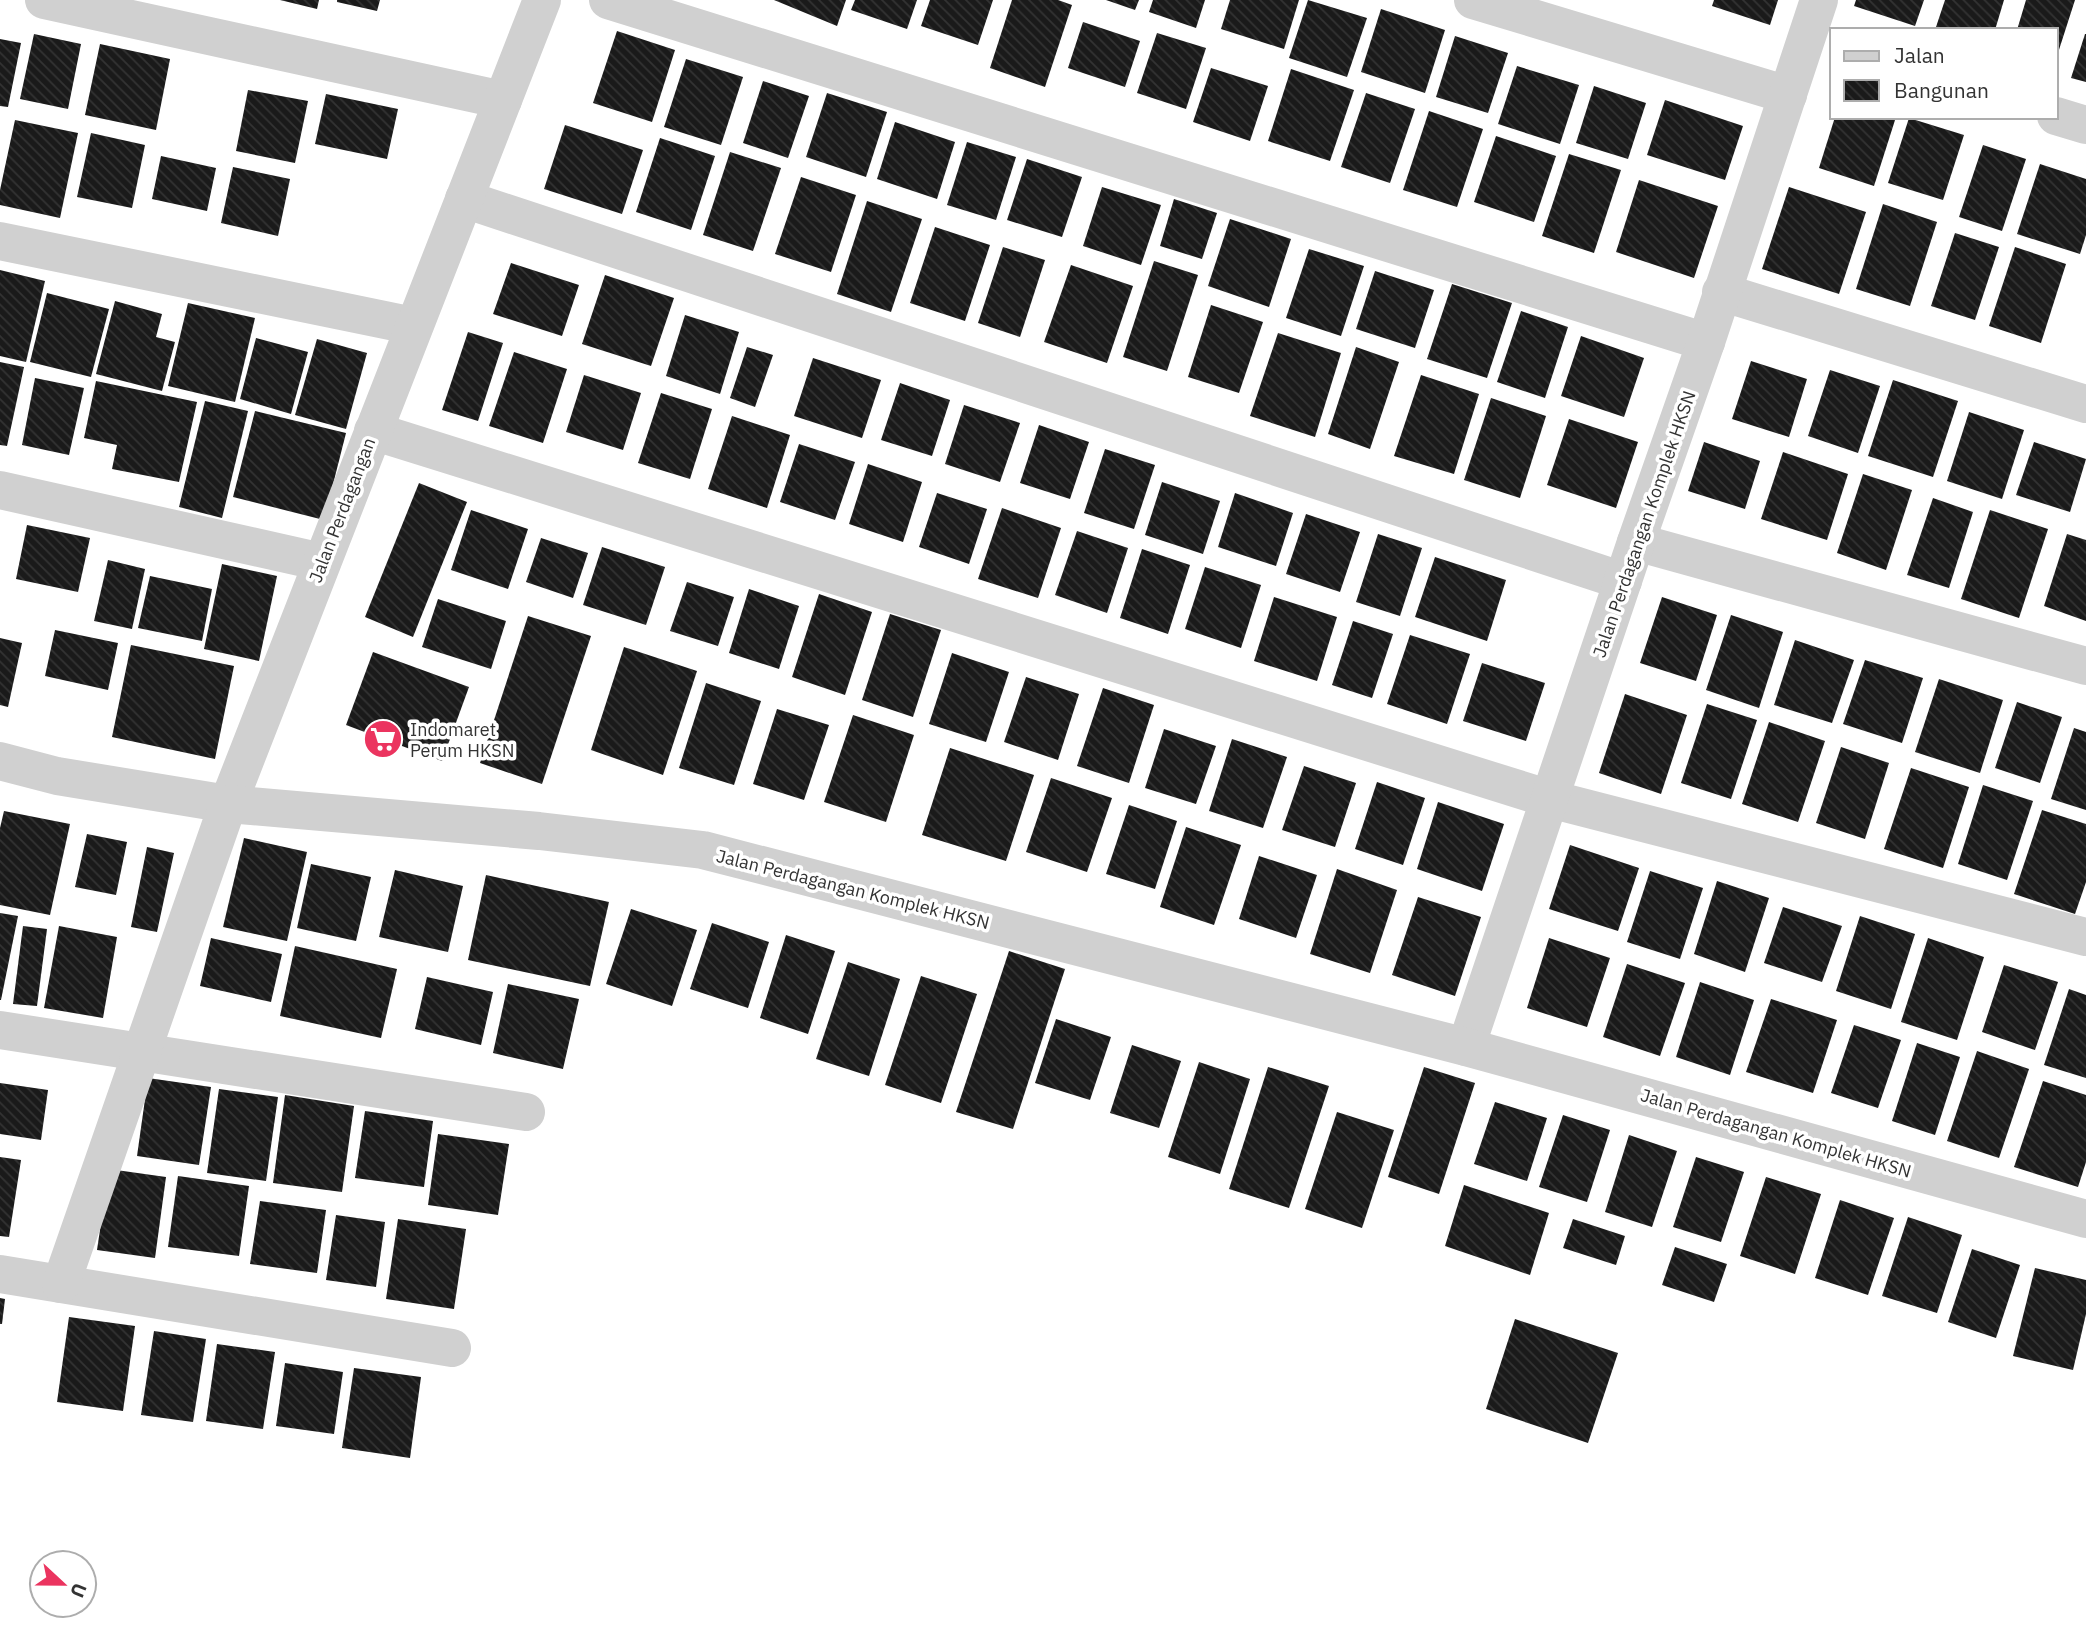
<svg xmlns="http://www.w3.org/2000/svg" width="2086" height="1647" viewBox="0 0 2086 1647" font-family="'IBM Plex Sans',sans-serif">
<style>
.building{fill:url(#building-back-hatch)}
.lines{fill:none;stroke-linecap:round;stroke-linejoin:round}
.minor{stroke:#d0d0d0;stroke-width:38}
.labels{text-anchor:middle;dominant-baseline:central;stroke-width:7;stroke-linejoin:round;paint-order:stroke}
.street-label{font-size:18px;fill:#333;stroke:#fff}
.poi-label{font-size:18px;fill:#333;stroke:#fff;text-anchor:start}
</style>
<defs>
<pattern id="building-back-hatch" width="6" height="6" patternUnits="userSpaceOnUse" patternTransform="scale(1.75)"><rect width="6" height="6" fill="#1a1a1a"/><path d="M-1 5l2 2M0 0l6 6M5-1l2 2" fill="none" stroke="#333"/></pattern>
</defs>
<rect width="100%" height="100%" fill="#fff"/>
<!-- building -->
<g class="building">
<path d="M280,0H319L317,9Z"/>
<path d="M337,0H380L377,11L337,2Z"/>
<path d="M774,0H846L837,26Z"/>
<path d="M855,0H917L907,29L851,10Z"/>
<path d="M930,0H993L978,45L921,26Z"/>
<path d="M1012,0H1058L1072,5L1045,87L990,68Z"/>
<path d="M1106,0H1139L1135,10Z"/>
<path d="M1153,0H1205L1196,28L1149,12Z"/>
<path d="M1230,0H1299L1284,49L1221,29Z"/>
<path d="M1308,0L1367,18L1347,77L1289,58Z"/>
<path d="M1714,0H1778L1770,25L1712,6Z"/>
<path d="M1856,0H1924L1915,26L1854,6Z"/>
<path d="M1945,0H2004L1995,30H1935Z"/>
<path d="M2026,0H2075L2057,56L2056,30H2017Z"/>
<path d="M1381,9L1445,30L1425,93L1361,72Z"/>
<path d="M1083,22L1140,41L1125,87L1068,68Z"/>
<path d="M617,31L675,50L652,122L593,103Z"/>
<path d="M1157,33L1206,48L1186,109L1137,93Z"/>
<path d="M34,34L81,44L68,109L20,99Z"/>
<path d="M2085,34H2086V82L2071,78Z"/>
<path d="M1455,36L1508,53L1488,113L1436,97Z"/>
<path d="M0,39L21,43L8,107L0,106Z"/>
<path d="M100,44L170,59L156,130L85,115Z"/>
<path d="M686,59L743,77L721,145L664,127Z"/>
<path d="M1517,66L1579,85L1560,144L1498,124Z"/>
<path d="M1211,68L1268,86L1250,141L1193,122Z"/>
<path d="M1291,69L1354,90L1330,161L1268,141Z"/>
<path d="M763,81L809,96L788,158L743,143Z"/>
<path d="M1594,86L1646,103L1628,159L1576,143Z"/>
<path d="M248,90L308,101L295,163L236,151Z"/>
<path d="M827,93L887,112L866,177L806,157Z"/>
<path d="M1366,93L1415,109L1390,183L1341,167Z"/>
<path d="M326,94L398,109L387,159L315,144Z"/>
<path d="M1665,100L1743,126L1725,180L1647,155Z"/>
<path d="M1429,111L1483,129L1457,207L1403,190Z"/>
<path d="M1835,117H1896L1874,186L1819,168Z"/>
<path d="M1909,118L1964,135L1943,200L1888,183Z"/>
<path d="M15,120L78,133L60,218L0,205V190Z"/>
<path d="M895,122L955,142L937,199L877,179Z"/>
<path d="M565,125L643,150L622,214L544,189Z"/>
<path d="M91,133L145,145L132,208L77,197Z"/>
<path d="M1496,136L1556,156L1534,222L1474,202Z"/>
<path d="M660,138L715,156L691,230L636,212Z"/>
<path d="M967,142L1016,157L996,220L947,205Z"/>
<path d="M1983,145L2026,159L2002,231L1959,217Z"/>
<path d="M730,152L781,168L753,251L703,235Z"/>
<path d="M1569,154L1621,170L1594,253L1542,236Z"/>
<path d="M161,156L216,168L207,211L152,199Z"/>
<path d="M1027,159L1082,177L1062,237L1007,220Z"/>
<path d="M2040,164L2086,179V235L2080,254L2017,234Z"/>
<path d="M233,167L290,179L278,236L221,223Z"/>
<path d="M801,177L856,195L831,272L775,254Z"/>
<path d="M1639,180L1718,206L1694,278L1616,252Z"/>
<path d="M1102,187L1161,205L1141,265L1083,246Z"/>
<path d="M1789,187L1866,212L1839,294L1762,269Z"/>
<path d="M1174,199L1217,213L1202,259L1160,246Z"/>
<path d="M867,201L922,219L891,312L837,294Z"/>
<path d="M1883,204L1937,222L1910,306L1856,289Z"/>
<path d="M1230,219L1291,239L1269,307L1208,286Z"/>
<path d="M935,227L990,245L965,321L910,303Z"/>
<path d="M1955,233L1999,247L1975,320L1931,306Z"/>
<path d="M1003,247L1045,260L1020,337L978,323Z"/>
<path d="M2015,247L2066,264L2041,343L1989,326Z"/>
<path d="M1309,249L1364,266L1341,336L1286,318Z"/>
<path d="M1154,261L1198,275L1167,371L1123,357Z"/>
<path d="M511,263L579,285L562,336L493,314Z"/>
<path d="M1071,265L1133,286L1107,363L1044,342Z"/>
<path d="M0,270L45,281L26,362L0,356Z"/>
<path d="M1375,271L1434,290L1415,348L1356,329Z"/>
<path d="M605,275L674,298L651,366L582,344Z"/>
<path d="M1452,284L1512,303L1487,378L1427,359Z"/>
<path d="M47,293L109,309L91,377L30,362Z"/>
<path d="M115,301L162,314L156,337L175,342L162,391L96,374Z"/>
<path d="M188,303L255,318L235,402L168,386Z"/>
<path d="M1211,305L1263,322L1239,393L1188,377Z"/>
<path d="M1521,311L1568,327L1545,398L1497,382Z"/>
<path d="M685,315L739,332L720,394L666,376Z"/>
<path d="M468,332L503,343L478,421L442,410Z"/>
<path d="M1278,333L1341,353L1315,437L1250,416Z"/>
<path d="M1581,336L1644,358L1624,417L1561,396Z"/>
<path d="M256,338L308,352L291,414L240,399Z"/>
<path d="M317,339L367,353L346,429L295,415Z"/>
<path d="M747,347L773,355L755,407L730,398Z"/>
<path d="M1356,347L1399,362L1370,449L1328,434Z"/>
<path d="M514,352L567,369L543,443L489,426Z"/>
<path d="M813,358L881,380L862,438L794,416Z"/>
<path d="M1751,361L1807,379L1789,437L1732,419Z"/>
<path d="M0,362L24,367L7,446L0,445Z"/>
<path d="M1830,370L1880,386L1858,453L1808,436Z"/>
<path d="M584,375L641,393L623,450L566,432Z"/>
<path d="M1421,375L1479,394L1454,474L1394,456Z"/>
<path d="M35,378L84,388L69,455L22,445Z"/>
<path d="M1893,380L1958,401L1933,477L1868,456Z"/>
<path d="M96,381L197,402L179,482L112,469L117,445L84,438Z"/>
<path d="M900,383L950,400L932,456L881,440Z"/>
<path d="M661,393L712,409L690,479L638,463Z"/>
<path d="M1491,398L1546,416L1520,498L1464,480Z"/>
<path d="M205,401L248,411L222,518L179,507Z"/>
<path d="M964,405L1020,423L1000,482L945,464Z"/>
<path d="M255,411L346,433L324,520L233,497Z"/>
<path d="M1969,412L2024,430L2002,499L1947,481Z"/>
<path d="M732,416L790,435L767,508L708,489Z"/>
<path d="M1569,419L1638,442L1616,508L1547,485Z"/>
<path d="M1039,425L1089,442L1070,499L1020,483Z"/>
<path d="M1704,442L1760,461L1745,509L1688,491Z"/>
<path d="M2034,442L2086,459L2070,512L2016,495Z"/>
<path d="M799,444L855,462L835,520L780,502Z"/>
<path d="M1105,449L1155,465L1134,529L1084,513Z"/>
<path d="M1783,452L1848,474L1827,540L1761,519Z"/>
<path d="M868,464L922,482L903,542L849,524Z"/>
<path d="M1863,474L1912,490L1886,570L1837,553Z"/>
<path d="M1162,482L1220,501L1203,554L1145,535Z"/>
<path d="M419,483L467,502L413,637L365,617Z"/>
<path d="M937,493L987,509L969,564L919,547Z"/>
<path d="M1235,493L1293,513L1276,566L1218,547Z"/>
<path d="M1933,498L1973,512L1949,588L1907,575Z"/>
<path d="M1002,508L1061,528L1038,598L978,579Z"/>
<path d="M471,510L528,529L508,589L451,570Z"/>
<path d="M1990,510L2048,529L2019,618L1961,599Z"/>
<path d="M1306,514L1360,532L1340,592L1286,574Z"/>
<path d="M27,525L90,538L78,592L16,579Z"/>
<path d="M1077,531L1128,548L1107,613L1055,595Z"/>
<path d="M1378,534L1422,548L1400,616L1356,602Z"/>
<path d="M2067,534L2086,540V621L2044,606Z"/>
<path d="M541,538L588,553L573,598L526,582Z"/>
<path d="M602,547L665,567L646,625L583,605Z"/>
<path d="M1142,549L1190,565L1168,634L1120,618Z"/>
<path d="M1435,557L1506,580L1487,641L1415,617Z"/>
<path d="M108,560L145,569L132,629L94,621Z"/>
<path d="M222,564L277,576L259,661L204,649Z"/>
<path d="M1205,567L1261,585L1241,648L1185,629Z"/>
<path d="M150,576L212,589L202,641L138,628Z"/>
<path d="M687,582L734,597L718,646L670,631Z"/>
<path d="M749,589L799,606L779,669L729,653Z"/>
<path d="M819,594L872,612L845,695L792,677Z"/>
<path d="M1274,597L1337,617L1317,681L1254,661Z"/>
<path d="M1662,597L1717,615L1696,681L1640,663Z"/>
<path d="M438,599L506,621L491,669L422,647Z"/>
<path d="M890,614L941,630L913,717L862,700Z"/>
<path d="M1731,615L1783,632L1759,708L1706,690Z"/>
<path d="M528,616L591,636L542,784L480,763Z"/>
<path d="M1353,621L1393,634L1372,698L1332,685Z"/>
<path d="M55,630L118,643L108,690L45,676Z"/>
<path d="M1410,635L1470,654L1447,724L1387,704Z"/>
<path d="M0,638L22,643L8,707L0,705Z"/>
<path d="M1795,640L1854,660L1832,723L1774,705Z"/>
<path d="M131,645L234,666L215,759L112,737Z"/>
<path d="M624,647L697,671L663,775L591,750Z"/>
<path d="M373,652L469,687L442,761L346,725Z"/>
<path d="M952,653L1009,672L986,742L929,724Z"/>
<path d="M1865,660L1923,678L1902,743L1843,724Z"/>
<path d="M1482,663L1545,683L1526,741L1463,721Z"/>
<path d="M1026,677L1079,694L1058,760L1004,742Z"/>
<path d="M1939,679L2003,700L1980,773L1915,752Z"/>
<path d="M706,683L761,701L734,785L679,768Z"/>
<path d="M1103,688L1154,705L1129,783L1077,766Z"/>
<path d="M1625,694L1687,715L1661,794L1599,773Z"/>
<path d="M2017,702L2062,717L2040,783L1995,768Z"/>
<path d="M1707,704L1757,720L1731,799L1681,783Z"/>
<path d="M777,709L829,725L804,800L753,784Z"/>
<path d="M853,715L914,735L886,822L824,802Z"/>
<path d="M1769,722L1825,741L1798,822L1742,804Z"/>
<path d="M2074,728L2086,732V810L2051,799Z"/>
<path d="M1164,729L1216,746L1196,804L1145,788Z"/>
<path d="M1232,739L1287,757L1263,828L1209,811Z"/>
<path d="M1841,747L1889,763L1865,839L1816,823Z"/>
<path d="M950,748L1034,775L1006,861L922,835Z"/>
<path d="M1304,766L1356,783L1335,847L1282,830Z"/>
<path d="M1911,768L1969,787L1943,868L1884,849Z"/>
<path d="M1051,778L1112,798L1087,872L1026,852Z"/>
<path d="M1377,782L1425,798L1403,865L1355,849Z"/>
<path d="M1983,785L2033,801L2007,880L1958,864Z"/>
<path d="M1438,802L1504,824L1482,891L1417,869Z"/>
<path d="M1129,805L1177,821L1155,889L1106,874Z"/>
<path d="M2042,810L2086,824V882L2075,914L2014,894Z"/>
<path d="M4,811L70,824L50,915L0,905V828Z"/>
<path d="M1186,827L1241,845L1214,925L1160,907Z"/>
<path d="M87,834L127,842L116,895L75,887Z"/>
<path d="M244,838L307,852L287,941L223,927Z"/>
<path d="M1570,845L1639,868L1618,931L1549,909Z"/>
<path d="M147,847L174,853L157,932L131,927Z"/>
<path d="M1259,856L1317,875L1296,938L1239,919Z"/>
<path d="M311,864L371,877L356,941L297,928Z"/>
<path d="M1337,869L1397,890L1370,973L1310,954Z"/>
<path d="M395,870L463,886L448,952L379,937Z"/>
<path d="M1650,871L1703,888L1680,959L1627,942Z"/>
<path d="M486,875L609,902L590,986L468,960Z"/>
<path d="M1717,881L1769,898L1745,972L1694,954Z"/>
<path d="M1418,897L1481,917L1455,996L1392,975Z"/>
<path d="M1783,907L1842,926L1822,982L1764,963Z"/>
<path d="M631,909L697,930L672,1006L606,984Z"/>
<path d="M0,913L18,916L1,1000H0Z"/>
<path d="M1860,916L1915,934L1891,1009L1836,991Z"/>
<path d="M712,923L769,942L748,1008L690,989Z"/>
<path d="M23,926L47,929L37,1006L13,1004Z"/>
<path d="M59,926L117,937L103,1018L44,1008Z"/>
<path d="M786,935L835,951L808,1034L760,1018Z"/>
<path d="M211,938L282,954L271,1002L200,986Z"/>
<path d="M1549,938L1610,958L1587,1027L1527,1008Z"/>
<path d="M1928,938L1984,957L1957,1040L1901,1022Z"/>
<path d="M295,946L397,969L381,1038L280,1016Z"/>
<path d="M1009,951L1065,969L1013,1129L956,1112Z"/>
<path d="M848,962L900,979L869,1076L816,1059Z"/>
<path d="M1627,964L1685,983L1660,1056L1603,1037Z"/>
<path d="M2004,965L2058,982L2035,1050L1982,1032Z"/>
<path d="M921,976L977,994L941,1103L885,1085Z"/>
<path d="M427,977L493,992L481,1045L415,1029Z"/>
<path d="M1700,982L1754,1000L1730,1075L1676,1057Z"/>
<path d="M508,984L579,999L563,1069L493,1053Z"/>
<path d="M2069,989L2086,995V1078L2044,1065Z"/>
<path d="M1771,999L1837,1020L1813,1093L1746,1072Z"/>
<path d="M1056,1019L1111,1037L1090,1100L1035,1083Z"/>
<path d="M1854,1025L1901,1040L1878,1108L1831,1093Z"/>
<path d="M1917,1043L1960,1057L1935,1135L1892,1121Z"/>
<path d="M1132,1045L1181,1061L1159,1128L1110,1113Z"/>
<path d="M1977,1051L2029,1069L1999,1158L1947,1141Z"/>
<path d="M1199,1062L1250,1079L1220,1174L1168,1157Z"/>
<path d="M1268,1067L1329,1086L1289,1208L1229,1189Z"/>
<path d="M1424,1067L1475,1083L1439,1194L1388,1177Z"/>
<path d="M148,1078L211,1087L199,1165L137,1156Z"/>
<path d="M2043,1081L2086,1095V1162L2078,1187L2014,1167Z"/>
<path d="M0,1083L48,1090L41,1140L0,1134Z"/>
<path d="M219,1089L278,1097L266,1181L207,1173Z"/>
<path d="M285,1095L354,1106L342,1192L273,1183Z"/>
<path d="M1495,1102L1547,1118L1527,1181L1474,1164Z"/>
<path d="M365,1111L433,1121L424,1187L355,1178Z"/>
<path d="M1337,1112L1394,1130L1362,1228L1305,1209Z"/>
<path d="M1563,1115L1610,1130L1587,1202L1539,1187Z"/>
<path d="M438,1134L509,1144L498,1215L428,1205Z"/>
<path d="M1629,1135L1677,1151L1652,1227L1605,1212Z"/>
<path d="M0,1157L21,1160L9,1237L0,1236Z"/>
<path d="M1696,1157L1744,1172L1721,1242L1673,1227Z"/>
<path d="M109,1169L166,1177L155,1258L97,1250Z"/>
<path d="M178,1176L249,1186L239,1256L168,1247Z"/>
<path d="M1766,1177L1821,1194L1795,1274L1740,1256Z"/>
<path d="M1464,1185L1549,1213L1530,1275L1445,1246Z"/>
<path d="M1840,1200L1894,1218L1868,1295L1815,1278Z"/>
<path d="M260,1201L326,1210L317,1273L250,1264Z"/>
<path d="M336,1215L385,1222L376,1287L326,1280Z"/>
<path d="M1908,1217L1962,1235L1937,1313L1882,1296Z"/>
<path d="M398,1219L466,1229L454,1309L386,1299Z"/>
<path d="M1573,1219L1625,1236L1616,1265L1563,1248Z"/>
<path d="M1675,1247L1727,1264L1714,1302L1662,1285Z"/>
<path d="M1972,1249L2020,1265L1996,1338L1948,1322Z"/>
<path d="M2035,1268L2086,1280V1314L2073,1370L2013,1356Z"/>
<path d="M0,1298L5,1299L2,1324H0Z"/>
<path d="M69,1317L135,1326L123,1411L57,1402Z"/>
<path d="M1515,1319L1618,1353L1588,1443L1486,1409Z"/>
<path d="M154,1331L206,1339L193,1422L141,1415Z"/>
<path d="M217,1344L275,1352L263,1429L206,1421Z"/>
<path d="M285,1363L343,1372L334,1434L276,1426Z"/>
<path d="M354,1368L421,1377L410,1458L342,1448Z"/>
</g>
<g class="lines">
<!-- minor -->
<g class="minor">
<path d="M44,0L503,100"/>
<path d="M608,0L1706,342"/>
<path d="M1473,0L1788,95"/>
<path d="M2056,116L2086,125"/>
<path d="M464,199L1623,581"/>
<path d="M0,241L414,326"/>
<path d="M1721,292L2086,404"/>
<path d="M373,431L1550,799L2086,937"/>
<path d="M0,490L322,562"/>
<path d="M1636,542L2086,666"/>
<path d="M0,761L57,776L228,804L542,0"/>
<path d="M0,1030L526,1112"/>
<path d="M1466,1047L1636,542L1706,342L1819,0"/>
<path d="M0,1274L452,1348"/>
<path d="M61,1284L228,804L539,831L703,850L1466,1047L2086,1219"/>
</g>
</g>
<!-- icons -->
<defs>
<g id="supermarket-disc" transform="scale(2.0125)"><circle r="9.5" fill="#eb345f" stroke="#fff"/><path d="M-6-5.5h2.5l.6 2H6L4.5 2H-2.5L-4.4-4H-6ZM-1.5 3.2a1.3 1.3 0 1 0 .1 0ZM3 3.2a1.3 1.3 0 1 0 .1 0Z" fill="#fff"/></g>
</defs>
<g fill-rule="evenodd">
<use href="#supermarket-disc" x="383" y="739"/>
</g>
<g class="labels">
<!-- street labels -->
<g class="street-label">
<text transform="translate(342 510) rotate(-69)">Jalan Perdagangan</text>
<text transform="translate(1644 524) rotate(-71)">Jalan Perdagangan Komplek HKSN</text>
<text transform="translate(853 889) rotate(14)">Jalan Perdagangan Komplek HKSN</text>
<text transform="translate(1776 1133) rotate(16)">Jalan Perdagangan Komplek HKSN</text>
</g>
<!-- poi labels -->
<g class="poi-label">
<text x="410" y="729">Indomaret<tspan x="410" dy="21">Perum HKSN</tspan></text>
</g>
</g>
<!-- legend -->
<rect x="1830" y="28" width="228" height="91" fill="#ffffff" stroke="#adadad" stroke-width="2"/>
<rect x="1844" y="51" width="35" height="10" fill="#d0d0d0" stroke="#adadad" stroke-width="2"/>
<text x="1894" y="63" font-size="21" fill="#333333">Jalan</text>
<rect x="1844" y="80" width="35" height="21" fill="url(#building-back-hatch)" stroke="#adadad" stroke-width="2"/>
<text x="1894" y="98" font-size="21" fill="#333333">Bangunan</text>
<!-- north arrow -->
<g transform="translate(63 1584) rotate(112)"><circle r="33" fill="#ffffff" stroke="#adadad" stroke-width="2"/>
<path d="M0-5L12 26L0 18L-12 26Z" fill="#eb345f"/>
<text y="-10" font-size="19" font-weight="bold" text-anchor="middle" fill="#333333">U</text>
</g>
</svg>
